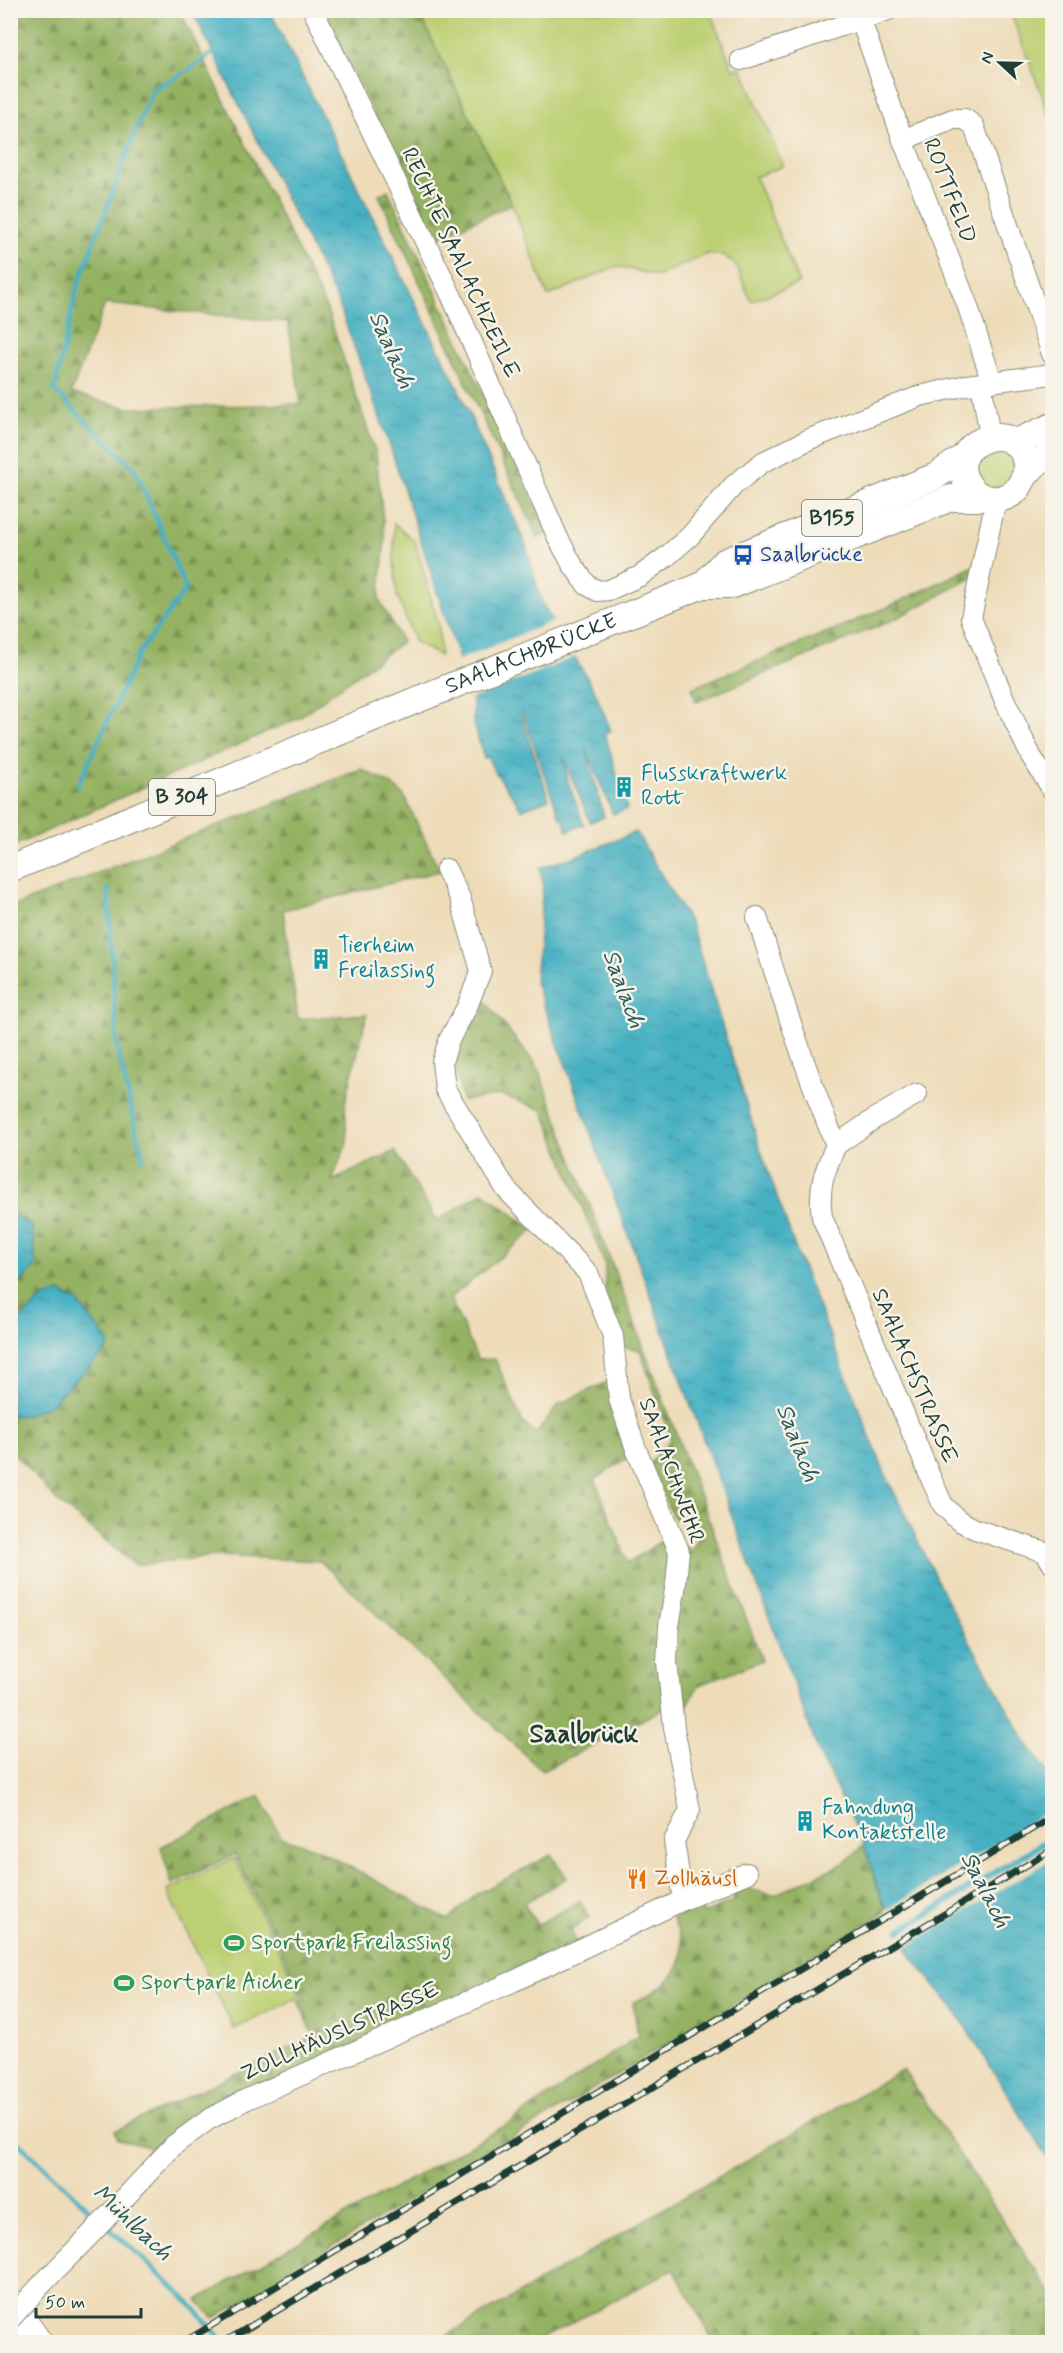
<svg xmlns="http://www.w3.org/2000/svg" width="1063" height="2353" viewBox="0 0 1063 2353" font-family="Mynerve,sans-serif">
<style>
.green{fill:#bccf72;stroke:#6e8653;stroke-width:1.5}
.forest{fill:url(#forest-firs);stroke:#5a784c;stroke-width:1.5;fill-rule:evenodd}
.water{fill:url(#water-ripples);stroke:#32767b;stroke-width:1.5}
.pier{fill:#eedcb9}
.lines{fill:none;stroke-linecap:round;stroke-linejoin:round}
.stream{stroke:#45b0c2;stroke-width:4.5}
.minor-casing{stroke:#868c76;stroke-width:22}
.major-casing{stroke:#868c76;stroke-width:28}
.minor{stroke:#fff;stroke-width:20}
.major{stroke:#fff;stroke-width:26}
.rail-casing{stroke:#1f3d34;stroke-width:7}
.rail{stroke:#f7f3e8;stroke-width:4.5;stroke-dasharray:14;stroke-linecap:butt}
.minor-bridge-casing{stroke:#868c76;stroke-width:22;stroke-linecap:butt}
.minor-bridge{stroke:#fff;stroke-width:20}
.labels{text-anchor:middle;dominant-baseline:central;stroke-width:5;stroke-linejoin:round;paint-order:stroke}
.shield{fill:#f7f3e8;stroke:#60746a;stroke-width:1.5}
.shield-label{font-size:21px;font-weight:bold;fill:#1f3d34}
.street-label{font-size:22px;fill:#1f3d34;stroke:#f7f3e8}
.transit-label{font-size:22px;fill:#164399;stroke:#f7f3e8;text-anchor:start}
.culture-label{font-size:22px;fill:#0d838f;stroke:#f7f3e8;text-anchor:start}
.food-label{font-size:22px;fill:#c56008;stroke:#f7f3e8;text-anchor:start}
.leisure-label{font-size:22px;fill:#27864d;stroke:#f7f3e8;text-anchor:start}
.water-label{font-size:24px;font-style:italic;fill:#285a58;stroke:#f7f3e8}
.quarter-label{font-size:26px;font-weight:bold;fill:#1f3d34;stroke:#f7f3e8}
</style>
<defs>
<pattern id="forest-firs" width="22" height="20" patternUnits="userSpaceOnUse" patternTransform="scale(1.5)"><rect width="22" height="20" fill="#95b264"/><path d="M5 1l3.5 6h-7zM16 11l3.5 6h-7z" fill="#799253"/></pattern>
<pattern id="water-ripples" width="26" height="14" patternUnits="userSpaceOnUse" patternTransform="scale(1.5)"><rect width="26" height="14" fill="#45b0c2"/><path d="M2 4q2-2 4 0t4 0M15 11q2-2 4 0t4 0" fill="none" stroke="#39909e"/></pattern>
</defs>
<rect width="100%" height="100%" fill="#f7f3e8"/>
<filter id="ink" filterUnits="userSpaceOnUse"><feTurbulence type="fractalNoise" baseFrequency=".0167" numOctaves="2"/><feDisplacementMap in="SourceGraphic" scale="12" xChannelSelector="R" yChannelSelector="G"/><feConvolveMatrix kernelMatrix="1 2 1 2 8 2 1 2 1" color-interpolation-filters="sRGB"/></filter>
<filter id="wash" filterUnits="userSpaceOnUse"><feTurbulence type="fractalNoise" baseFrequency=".008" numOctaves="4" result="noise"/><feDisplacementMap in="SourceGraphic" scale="24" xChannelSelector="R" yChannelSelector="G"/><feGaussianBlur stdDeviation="1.35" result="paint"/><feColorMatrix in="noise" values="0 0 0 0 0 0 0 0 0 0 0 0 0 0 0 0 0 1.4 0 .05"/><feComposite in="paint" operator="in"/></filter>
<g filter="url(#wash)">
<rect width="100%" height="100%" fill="#eedcb9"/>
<!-- green -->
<g class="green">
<path d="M418,11H710L733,70L741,67L783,166L755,177L799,283L751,301L736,265L723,255L707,254L658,276L617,266L548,296L512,204Z"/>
<path d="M1010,11H1052V122Z"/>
<circle cx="994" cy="468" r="20"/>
<path d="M394,523L415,542L439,627L440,656L415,642L397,595L394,561Z"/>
<path d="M234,1858L301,1996L234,2029L167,1891Z"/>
</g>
<!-- forest -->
<g class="forest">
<path d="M10,11H180L327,310L376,454L385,540L379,599L402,642L298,718L11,847ZM105,304L288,322L301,404L128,408L71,393Z"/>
<path d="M322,11H418L512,204L437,238Z"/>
<path d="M388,190L548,533L538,538L379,195Z"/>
<path d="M976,565L972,578L891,621L696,702L692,688L886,608Z"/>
<path d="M361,769L391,784L404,796L440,871L283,910L298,1019L367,1014L345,1103L347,1143L332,1181L395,1151L437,1221L483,1192L534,1230L450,1298L478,1360L495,1359L523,1423L536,1434L559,1404L609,1381L631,1455L595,1480L628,1563L669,1536L691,1551L701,1533L690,1511L674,1519L650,1463L671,1439L640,1350L606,1344L605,1264L543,1110L501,1095L463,1101L452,1055L485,1001L537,1066L762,1660L699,1685L674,1728L671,1705L542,1771L320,1561L217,1556L135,1565L56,1500L11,1450V1416L26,1415L13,1325L11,1327V1292L32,1271V1228L11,1211V907Z"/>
<path d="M260,1796L281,1837L317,1849L448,1920L477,1894L551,1855L567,1878L524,1903L537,1925L580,1901L589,1918L571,1929L575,1941L173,2133L155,2149L118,2139L115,2131L314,2036L298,2000L305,1999L235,1854L172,1884L161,1847Z"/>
<path d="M864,1845L886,1912L214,2318L197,2300L506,2125L638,2036L633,2003C656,1992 685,1975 682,1945C681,1936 675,1926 673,1918L699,1905L704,1914L735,1900L730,1889L737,1886L774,1895L844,1863Z"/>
<path d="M903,2069L1052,2295V2342H714L674,2269L535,2342H436Z"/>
</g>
<!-- water -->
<g class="water">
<path d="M192,11H270L459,390L525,543L542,603L595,691L611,731L605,734L627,809L613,814L586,749L604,817L590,822L563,757L569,784L584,825L567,831L563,817L560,818L522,712L520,713L549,799L521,810C512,790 494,777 488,757L484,758L473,723V703L389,443L338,302Z"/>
<path d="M636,832L691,925L760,1148L797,1253L884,1471L944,1595L1029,1747L1052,1777V2165L955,2010L911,1956L881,1897L864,1845L819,1753L535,982L543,884L540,868L576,856Z"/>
<path d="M11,1211L32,1228L36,1264L32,1271L11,1292Z"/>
<path d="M60,1292L77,1301L108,1340V1349L48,1406L26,1415L11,1416V1327L44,1298Z"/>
</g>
<!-- pier -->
<g class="pier">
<path d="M556,620L577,656L468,700L456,661Z"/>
<path d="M1052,1809V1834L895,1930L885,1911Z"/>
<path d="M1052,1842V1859L904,1948L897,1936Z"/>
</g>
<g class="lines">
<!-- stream -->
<g class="stream">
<path d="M189,70L218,49"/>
<path d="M78,785L139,653L186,589L135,469L54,390L77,288L133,137L153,89L184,73"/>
<path d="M108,888L117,1047L143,1159"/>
<path d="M10,2135L98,2218"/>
<path d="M107,2226L184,2297L224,2342"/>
</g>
</g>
</g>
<g filter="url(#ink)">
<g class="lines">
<!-- minor casing -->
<g class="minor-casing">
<g id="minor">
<path d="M313,10L452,297L558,538L572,564L587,585L598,591L609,590L640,576L666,557L690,536L734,485L763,462L810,439L920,396L967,385L1052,374"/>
<path d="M860,18L903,140L967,304L992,382"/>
<path d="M741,60L888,10"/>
<path d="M903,140L953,119H965L974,126L1052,354"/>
<path d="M981,383L990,436"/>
<path d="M996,499L971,618L1005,701L1031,756L1052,789"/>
<path d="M446,869L460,898L481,971L467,1007L449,1040L442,1062L445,1089L506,1189L588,1273L613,1336L619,1399L636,1449L679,1551L676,1584L669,1626L667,1662L674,1728L690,1810L674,1841L683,1900"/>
<path d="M757,917C781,994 805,1070 836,1145C824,1172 818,1187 822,1217L932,1481L943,1505L958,1520L975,1529L1045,1552L1052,1563"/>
<path d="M836,1145L877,1117L917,1094"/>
<path d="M43,2283L92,2233L174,2145L208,2120L245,2100L512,1982L683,1900L747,1873"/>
</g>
</g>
<!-- major casing -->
<g class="major-casing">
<g id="major">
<path d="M1014,443L1052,426"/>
<path d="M1026,474C1030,408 935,442 970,487C982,503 1005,503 1018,488C1022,483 1023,477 1028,472C1035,464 1044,457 1052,452"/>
<path d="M703,585L724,562L936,476L965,456"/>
<path id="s1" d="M10,869L414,701L703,585H733L951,498H985"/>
<path d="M10,2301L39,2342"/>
</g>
</g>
<!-- minor -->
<use href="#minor" class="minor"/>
<!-- major -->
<use href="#major" class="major"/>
<!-- rail casing -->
<g class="rail-casing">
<g id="rail">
<path d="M184,2342L1052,1817"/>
<path d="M224,2342L1052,1850"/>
</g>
</g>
<!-- rail -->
<use href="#rail" class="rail"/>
<!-- minor-bridge casing -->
<g class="minor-bridge-casing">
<path id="minor-bridge" d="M10,2319L43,2283"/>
</g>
<!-- minor-bridge -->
<use href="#minor-bridge" class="minor-bridge"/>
</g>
</g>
<!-- icons -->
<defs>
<g id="bus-bare" transform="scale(1.62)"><path d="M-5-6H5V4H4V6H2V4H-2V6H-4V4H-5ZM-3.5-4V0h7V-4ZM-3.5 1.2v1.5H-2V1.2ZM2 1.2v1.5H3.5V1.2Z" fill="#1a4fb4" stroke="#f7f3e8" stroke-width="2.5" paint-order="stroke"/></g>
<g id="building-bare" transform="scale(1.62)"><path d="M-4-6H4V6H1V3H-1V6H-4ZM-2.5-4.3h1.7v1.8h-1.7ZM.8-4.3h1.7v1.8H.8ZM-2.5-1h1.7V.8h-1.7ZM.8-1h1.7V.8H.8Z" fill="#0f9aa8" stroke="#f7f3e8" stroke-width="2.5" paint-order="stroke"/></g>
<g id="restaurant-bare" transform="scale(1.62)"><path d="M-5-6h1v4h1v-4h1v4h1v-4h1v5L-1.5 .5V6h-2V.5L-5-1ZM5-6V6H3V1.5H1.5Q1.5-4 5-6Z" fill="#e8710a" stroke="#f7f3e8" stroke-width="2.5" paint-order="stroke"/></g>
<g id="stadium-bare" transform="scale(1.62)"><path d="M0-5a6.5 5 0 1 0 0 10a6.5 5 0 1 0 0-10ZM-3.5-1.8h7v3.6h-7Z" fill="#2e9e5b" stroke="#f7f3e8" stroke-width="2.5" paint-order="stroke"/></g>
</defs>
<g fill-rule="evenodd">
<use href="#bus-bare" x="743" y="555"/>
<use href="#building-bare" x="624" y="787"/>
<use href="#building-bare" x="321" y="959"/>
<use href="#building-bare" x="805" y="1821"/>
<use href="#restaurant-bare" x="637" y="1879"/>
<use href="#stadium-bare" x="234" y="1943"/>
<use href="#stadium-bare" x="124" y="1983"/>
</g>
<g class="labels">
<!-- shield labels -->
<g class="shield">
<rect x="802" y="500" width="60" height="36" rx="4.5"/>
<rect x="149" y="779" width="66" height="36" rx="4.5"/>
</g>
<g class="shield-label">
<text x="832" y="518">B155</text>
<text x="182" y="797">B 304</text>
</g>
<!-- street labels -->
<g class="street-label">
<text transform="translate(949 191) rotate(69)">ROTTFELD</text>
<text transform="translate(460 263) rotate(65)">RECHTE SAALACHZEILE</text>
<text stroke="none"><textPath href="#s1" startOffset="564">SAALACHBRÜCKE</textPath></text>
<text transform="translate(914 1376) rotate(67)">SAALACHSTRASSE</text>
<text transform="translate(671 1471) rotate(70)">SAALACHWEHR</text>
<text transform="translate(340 2032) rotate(-24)">ZOLLHÄUSLSTRASSE</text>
</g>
<!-- transit labels -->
<g class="transit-label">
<text x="760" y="555">Saalbrücke</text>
</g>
<!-- culture labels -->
<g class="culture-label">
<text x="641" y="774">Flusskraftwerk<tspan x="641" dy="25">Rott</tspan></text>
<text x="338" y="946">Tierheim<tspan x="338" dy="25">Freilassing</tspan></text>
<text x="822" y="1808">Fahndung<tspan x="822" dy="25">Kontaktstelle</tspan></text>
</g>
<!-- food labels -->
<g class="food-label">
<text x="654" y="1879">Zollhäusl</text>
</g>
<!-- leisure labels -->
<g class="leisure-label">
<text x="251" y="1943">Sportpark Freilassing</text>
<text x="141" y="1983">Sportpark Aicher</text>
</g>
<!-- water labels -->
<g class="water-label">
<text transform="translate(391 350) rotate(67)">Saalach</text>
<text transform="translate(623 989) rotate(70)">Saalach</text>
<text transform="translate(797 1443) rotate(69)">Saalach</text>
<text transform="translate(985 1890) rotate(63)">Saalach</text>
<text transform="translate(132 2223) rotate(43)">Mühlbach</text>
</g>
<!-- quarter labels -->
<g class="quarter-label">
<text x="584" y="1735">Saalbrück</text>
</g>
</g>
<!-- margin -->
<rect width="1063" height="2353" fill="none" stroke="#f7f3e8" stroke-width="36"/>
<!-- north arrow -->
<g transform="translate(1000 63) rotate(292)" stroke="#f7f3e8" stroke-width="4.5" paint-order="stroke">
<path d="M0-4.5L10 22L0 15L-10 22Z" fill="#1f3d34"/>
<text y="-9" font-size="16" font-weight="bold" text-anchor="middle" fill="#1f3d34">N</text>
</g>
<!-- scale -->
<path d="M36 2308v9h105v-9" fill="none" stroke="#1f3d34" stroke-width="3"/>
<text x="45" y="2308" font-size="18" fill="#1f3d34" stroke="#f7f3e8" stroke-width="4.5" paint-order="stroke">50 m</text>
</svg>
